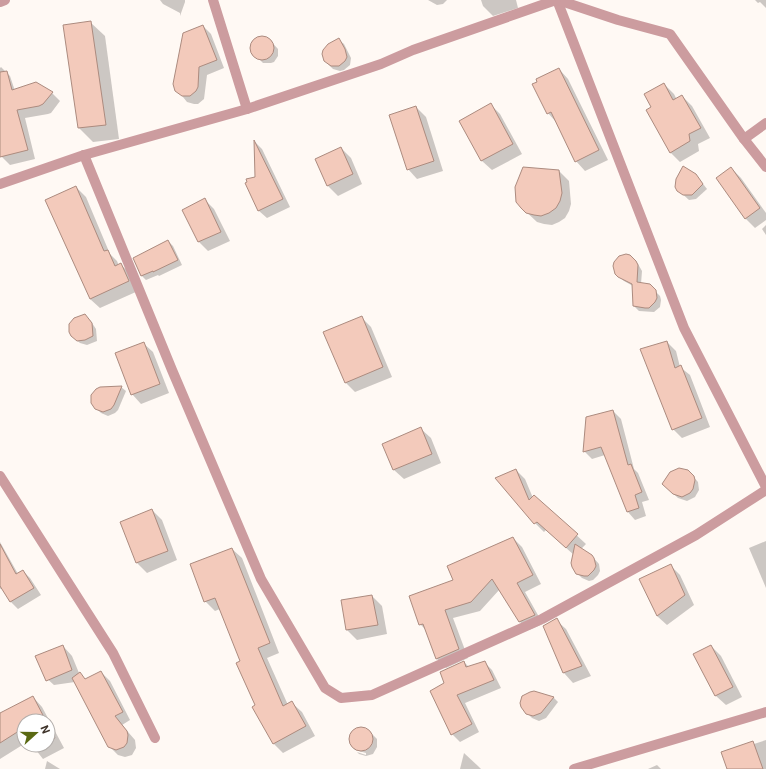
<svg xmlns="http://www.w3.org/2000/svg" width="766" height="769" viewBox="0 0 766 769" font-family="Roboto,sans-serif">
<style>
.shadow{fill:#0003}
.building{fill:#f3cabb;stroke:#ac8b7f}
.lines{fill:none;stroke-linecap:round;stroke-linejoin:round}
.street{stroke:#cc9c9f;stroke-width:10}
</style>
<rect width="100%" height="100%" fill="#fff9f4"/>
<!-- shadow -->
<g class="shadow">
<path d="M160,0H185V2L180,16V13L163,4Z"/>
<path d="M428,0H447L443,4L437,5Z"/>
<path d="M481,0H516L518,8L493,16L483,6Z"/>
<path d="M755,0H766V8L760,2L758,3Z"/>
<path d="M90,22L105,36L119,139L93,142L79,128L64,26Z"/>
<path d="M203,26L211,34L224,68L207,75L204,99L198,104H194L187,102L175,87Z"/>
<path d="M265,37L268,38L278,49V56L274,62L271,63H263L252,52V46L255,40L258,38Z"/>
<path d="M339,40L344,44L351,58L350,65L344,70L340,71L333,69L328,64Z"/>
<path d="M1,67L10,76L15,91L52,93L60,101L51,113L48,114L25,118L35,159L10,165L2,157L0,149V68Z"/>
<path d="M559,69L568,79L608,160L585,171L576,161L556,122L548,113Z"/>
<path d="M664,84L674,94L677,100L682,96L692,106L710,138L698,144L699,151L680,162L670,152L653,108Z"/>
<path d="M491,105L500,114L522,154L492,170L482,161L461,121Z"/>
<path d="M416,107L426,117L443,171L417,179L408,169Z"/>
<path d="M255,142L262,149L290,207L267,218L259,211L246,183L256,178Z"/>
<path d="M341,148L351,158L362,184L338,196L328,186L316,159Z"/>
<path d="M731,168L741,178L766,213V220L755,228L746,219Z"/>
<path d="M559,171L569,181L571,204L569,211L565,218L559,222L552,225L544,224L537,222L521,207Z"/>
<path d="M700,180L707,189L696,199L689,200L678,190Z"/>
<path d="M76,187L86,197L110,254L117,261L119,266L121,265L131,274L138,291L100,308L90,299Z"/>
<path d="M205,200L214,209L230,241L208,251L199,242L184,210Z"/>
<path d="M766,225V235L762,229Z"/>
<path d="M168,241L173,246L182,265L159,276L158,275L146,280L141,275Z"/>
<path d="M633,259L638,264L642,271L641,284L649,285L660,296L661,300L660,307L654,312L639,311L634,306L633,286L624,281L616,274Z"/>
<path d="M361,317L371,327L392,377L355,392L346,383Z"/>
<path d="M90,320L96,329L97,341L87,345L80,343L74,338Z"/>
<path d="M667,342L676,351L680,367L690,375L710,427L682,438L673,429Z"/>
<path d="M143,343L153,352L169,393L141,404L132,394Z"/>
<path d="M121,387L126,391L118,410L115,413L108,416L101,413L96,408Z"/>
<path d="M613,411L621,419L634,469L638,473L649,500L642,502L646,516L635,520L628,512L605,455L592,459L584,451Z"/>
<path d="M421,429L431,438L441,463L404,479L394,470Z"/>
<path d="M516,470L525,479L533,498L534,496L586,544L581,549L591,555L599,564L600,571L598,575L593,580L589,581L582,578L577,573L574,555L546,530L544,532L535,523Z"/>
<path d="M687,470L698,482L699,490L695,497L687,501L678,498L663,484Z"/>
<path d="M152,510L162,520L177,560L147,573L137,563L121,523Z"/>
<path d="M513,538L522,547L541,584L525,592L543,624L529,630L520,622L500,589L480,611L453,618L468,658L446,668L437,659L427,631L420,624L454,580Z"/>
<path d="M766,541V588L749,548Z"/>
<path d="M0,542L18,574L23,571L30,578L41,595L18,609L11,602L2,588L0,589Z"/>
<path d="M232,549L242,558L279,653L267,658L288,705L292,703L302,712L315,736L283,753L274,744L253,707L256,706L241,661L220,609L215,611L205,601Z"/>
<path d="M670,565L680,575L694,605L667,625L657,616Z"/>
<path d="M372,596L382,606L387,634L357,640L347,630L342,601Z"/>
<path d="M556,620L566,629L591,676L573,683L564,673L544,626Z"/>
<path d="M63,646L72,656L79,673L86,680L101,672L110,681L130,720L122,725L135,740L136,748L132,755L125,757L118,755L109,746L75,682L54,685L44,676Z"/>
<path d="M711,646L721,656L742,697L726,705L716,696L695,654Z"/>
<path d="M464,662L469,667L484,662L492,670L501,688L465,703L479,732L460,742L452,734L446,684Z"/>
<path d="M534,692L554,698L558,702L546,718L539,721L532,718L527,713Z"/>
<path d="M33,697L42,707L64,748L43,759L32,745H48V721H24V744L0,759V714Z"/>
<path d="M362,728L369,731L377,739V747L373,754L366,756L359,754L357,752L366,755V753L355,750L350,743V735L355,730Z"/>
<path d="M766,740V769H729L754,744Z"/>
<path d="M464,753L478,766L481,769H460Z"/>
<path d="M47,761L60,769H45Z"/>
<path d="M657,765L661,769H648Z"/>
</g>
<!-- building -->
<g class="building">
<path d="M91,21L106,125L78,128L63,25Z"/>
<path d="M203,25L217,60L199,67L198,87L196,91L190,96H182L175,91L173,84L183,33Z"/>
<circle cx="262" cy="48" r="12"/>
<path d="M339,38L345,49L347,57L345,61L339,66H331L324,61L322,54L323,50L328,44Z"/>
<path d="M559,68L599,150L575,162L551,112L547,114L532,84L537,82L536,79Z"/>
<path d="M7,71L12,90L36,82L53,92L43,104L39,106L17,110L28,150L0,157V72Z"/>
<path d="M664,83L673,100L682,95L701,128L689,134L690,141L670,153L646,110L651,107L644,94Z"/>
<path d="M491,103L513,144L481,161L459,121Z"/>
<path d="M416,106L434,161L407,170L389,115Z"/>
<path d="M254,140L283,199L258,211L245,183L247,182L246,179L255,177Z"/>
<path d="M341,147L353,174L327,186L315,159Z"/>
<path d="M683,166L696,174L703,184L692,195H683L677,191L675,187L676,179Z"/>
<path d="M523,167L559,170L562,193L560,201L556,208L549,213L541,216L534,215L526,213L521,208L516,202L515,187Z"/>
<path d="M731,167L760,208L745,219L716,178Z"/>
<path d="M76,186L104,251L108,250L115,266L121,263L129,281L90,299L45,200Z"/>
<path d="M205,198L221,232L198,242L182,210Z"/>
<path d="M168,240L178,260L153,272V271L141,276L133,258Z"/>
<path d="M626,254L630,255L636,261L638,265L637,282L650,284L656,290L657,298L655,302L649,308H645L633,306L632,284L618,277L615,274L613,266L614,262L619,256Z"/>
<path d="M85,314L92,323L93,336L85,340L77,341L71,336L69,332V324L74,318Z"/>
<path d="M362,316L383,367L345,383L323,332Z"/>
<path d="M667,341L675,368L681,365L702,418L672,430L640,349Z"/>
<path d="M144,342L160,384L131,395L115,353Z"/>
<path d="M122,386L114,405L111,409L103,412L95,409L91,403V395L96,389L100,387Z"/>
<path d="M613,410L628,465L631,464L642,492L635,495L639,508L627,512L601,447L583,452L586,417Z"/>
<path d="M421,427L432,454L393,470L382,444Z"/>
<path d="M679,468L688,470L694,476L695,480L693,489L690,493L682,497L673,494L662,484L670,472Z"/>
<path d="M516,469L529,500L534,495L578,534L566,548L537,522L534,524L495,478Z"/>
<path d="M152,509L168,551L136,563L120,522Z"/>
<path d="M513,537L533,575L517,583L535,615L519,622L492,579L471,602L445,610L459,649L436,659L423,624L419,625L409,596L453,580L447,566Z"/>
<path d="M0,544L16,574L23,570L34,588L10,602L0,586Z"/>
<path d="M575,544L592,555L594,558L596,566L594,570L588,576H584L576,574L572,567L571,563Z"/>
<path d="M232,548L270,643L258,648L283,706L292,701L306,726L273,744L252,707L255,705L236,663L240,661L215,598L204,602L190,564Z"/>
<path d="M671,564L685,595L657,616L639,579Z"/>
<path d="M372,595L378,625L346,630L341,600Z"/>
<path d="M557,618L582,666L563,673L543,626Z"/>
<path d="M63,645L72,670L46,681L35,656Z"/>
<path d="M711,645L733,687L715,696L693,654Z"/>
<path d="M464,661L466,667L485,661L494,680L457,695L472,724L451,735L430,691L444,683L440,672Z"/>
<path d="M101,671L123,712L115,716L127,731L128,735L127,743L124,747L116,750L108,747L72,678L80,672L85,679Z"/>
<path d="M534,691L554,697L541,713L533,716L526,714L521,707L520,703L522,696L530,692Z"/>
<path d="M33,696L46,721H24V732L22,729L0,743V713Z"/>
<path d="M48,725L55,738L48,742Z"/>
<circle cx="361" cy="739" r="12"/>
<path d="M753,741L763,769H727L721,752Z"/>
</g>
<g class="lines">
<!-- street -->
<g class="street">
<path d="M213,0L247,109"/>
<path d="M557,0L684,328L766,487"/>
<path d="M558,0L618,20L670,34L744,139L766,167"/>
<path d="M0,2L5,0"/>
<path d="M744,139L766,123"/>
<path d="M84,155L172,370L261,579L325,688L341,698L372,695L542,619L696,535L766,490"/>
<path d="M0,184L84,155L247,109L381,64L413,50L556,0"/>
<path d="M0,476L113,653L155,738"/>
<path d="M574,769L766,712"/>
</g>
</g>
<!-- north arrow -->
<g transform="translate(36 733) rotate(69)"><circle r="19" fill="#ffffff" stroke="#b2adaa"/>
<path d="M0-3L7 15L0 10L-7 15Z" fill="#5a6913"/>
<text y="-6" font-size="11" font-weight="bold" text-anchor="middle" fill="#3e332a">N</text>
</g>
</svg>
